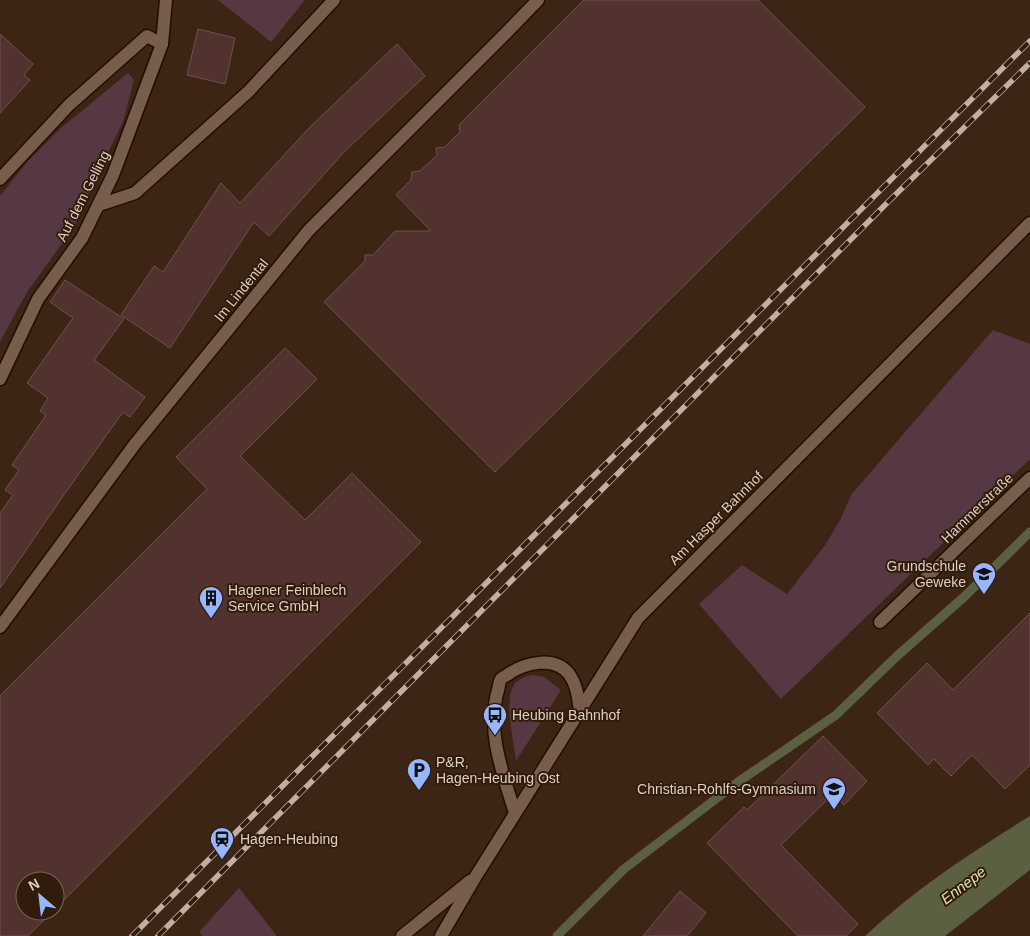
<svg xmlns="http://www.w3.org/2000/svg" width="1030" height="936" viewBox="0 0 1030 936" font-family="Arial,sans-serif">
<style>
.green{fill:#563843}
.water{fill:#5c6042}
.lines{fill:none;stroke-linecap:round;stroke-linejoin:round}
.stream{stroke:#5c6042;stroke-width:9}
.building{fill:#52322f;stroke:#70504d}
.minor-casing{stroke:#220e01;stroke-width:15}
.minor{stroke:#775d4b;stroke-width:12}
.rail-casing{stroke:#c0afa4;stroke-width:5.5}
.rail{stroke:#311c0c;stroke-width:4;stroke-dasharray:11;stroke-linecap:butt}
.labels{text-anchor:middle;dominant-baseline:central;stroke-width:4;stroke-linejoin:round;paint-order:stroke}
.street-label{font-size:14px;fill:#decfc5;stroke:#311c0c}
.poi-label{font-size:14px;fill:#decfc5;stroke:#311c0c;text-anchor:start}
.water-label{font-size:15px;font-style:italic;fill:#d9e2a8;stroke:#311c0c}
</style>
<rect width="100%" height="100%" fill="#3c2515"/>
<!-- green -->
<g class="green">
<path d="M218,0H305L271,42Z"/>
<path d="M128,73L134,80L123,122L96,177L74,227L27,292L0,342V196L28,161L61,128Z"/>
<path d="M993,330L1030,344V459L781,699L699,604L742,565L787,594L826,544L840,520L851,495Z"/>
<path d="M532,675L544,677L561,690L516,761C514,742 504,703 513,687C516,679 525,677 532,675Z"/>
<path d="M239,888L277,936H202L199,932Z"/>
</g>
<!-- water -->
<path class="water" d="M1030,816V870L945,936H865C915,889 972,852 1030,816Z"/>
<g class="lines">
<!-- stream -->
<path class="stream" d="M557,936L624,869L738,782L836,715L897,656L964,597L1030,532"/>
</g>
<!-- building -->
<g class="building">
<path d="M584,0H758L865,107L495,472L324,302L365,261V255H373L395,231H431L396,195L411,180L412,172L420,171L437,155L436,148L445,147L460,132L459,125Z"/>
<path d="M198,29L235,38L225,84L187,75Z"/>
<path d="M0,34L33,64L24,75L30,80L0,113Z"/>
<path d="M397,44L425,76L344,152L269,236L254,222L170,348L121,315L154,266L163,272L221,183L240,203L309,128Z"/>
<path d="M65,280L124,319L94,360L145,397L130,417L123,412L61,499L0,588V513L13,495L5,490L19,470L12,465L46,415L40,411L48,398L27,383L73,318L50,302Z"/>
<path d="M285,348L317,379L240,456L305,520L352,473L421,542L55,909V881H25V911H53L28,936H0V696L207,489L176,457Z"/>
<path d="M1030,613V765L1005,789L972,755L951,776L934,759L928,765L877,713L927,663L953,690Z"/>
<path d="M823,736L867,781L844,805L833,794L781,845L858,924L846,936H798L707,843L744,807L747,810Z"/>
<path d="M680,891L706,913L687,936H643Z"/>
</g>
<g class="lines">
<!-- minor casing -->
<g class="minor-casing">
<g id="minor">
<path d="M0,179L69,105L147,36L162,44"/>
<path d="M99,205L135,193L248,92L334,0"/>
<path d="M0,379L38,299L82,238L113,175L162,44L166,0"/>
<path d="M880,622L1030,478"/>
<path d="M0,627L135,444L309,230L506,33L538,0"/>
<path d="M515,813C503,774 486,731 498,690C499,687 499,682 501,679C503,677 505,676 507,675C524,663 554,655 569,674C577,685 578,698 580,710"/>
<path d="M402,936L470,881"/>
<path d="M441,936L476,876L638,618L1030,223"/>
</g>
</g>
<!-- minor -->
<use href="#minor" class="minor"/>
<!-- rail casing -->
<g class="rail-casing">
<g id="rail">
<path d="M132,936L1030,41"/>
<path d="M158,936L889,201L1030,63"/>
</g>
</g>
<!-- rail -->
<use href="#rail" class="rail"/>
</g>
<!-- icons -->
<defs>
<g id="school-pin" transform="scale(1.25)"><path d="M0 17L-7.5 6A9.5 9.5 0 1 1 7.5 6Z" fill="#97b6fd" stroke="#311c0c"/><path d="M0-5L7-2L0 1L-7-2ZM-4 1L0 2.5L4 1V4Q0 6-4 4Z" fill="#111"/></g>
<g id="building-pin" transform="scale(1.25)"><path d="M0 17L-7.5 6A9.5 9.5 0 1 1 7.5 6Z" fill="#97b6fd" stroke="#311c0c"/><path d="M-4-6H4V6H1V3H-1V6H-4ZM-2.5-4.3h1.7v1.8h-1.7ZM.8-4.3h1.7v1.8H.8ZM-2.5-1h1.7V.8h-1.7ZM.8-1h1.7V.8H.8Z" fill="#111"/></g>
<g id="bus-pin" transform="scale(1.25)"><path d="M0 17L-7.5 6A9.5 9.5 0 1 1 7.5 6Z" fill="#97b6fd" stroke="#311c0c"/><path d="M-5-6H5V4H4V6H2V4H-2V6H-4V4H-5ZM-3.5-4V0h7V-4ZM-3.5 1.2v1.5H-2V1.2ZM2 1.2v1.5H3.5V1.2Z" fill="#111"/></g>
<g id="parking-pin" transform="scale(1.25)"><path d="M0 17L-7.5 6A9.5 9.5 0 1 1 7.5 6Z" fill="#97b6fd" stroke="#311c0c"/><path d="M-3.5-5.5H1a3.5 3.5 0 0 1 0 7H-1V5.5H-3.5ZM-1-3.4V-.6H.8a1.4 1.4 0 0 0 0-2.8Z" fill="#111"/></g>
<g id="station-pin" transform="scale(1.25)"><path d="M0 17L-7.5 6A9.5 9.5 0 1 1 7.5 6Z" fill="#97b6fd" stroke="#311c0c"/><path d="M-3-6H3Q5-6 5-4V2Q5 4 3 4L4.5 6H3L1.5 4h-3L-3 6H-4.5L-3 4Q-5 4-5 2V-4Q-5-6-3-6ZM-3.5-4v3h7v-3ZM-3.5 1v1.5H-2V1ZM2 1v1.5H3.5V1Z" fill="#111"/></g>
</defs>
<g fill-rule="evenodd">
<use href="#school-pin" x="984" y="574"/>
<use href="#building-pin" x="211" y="598"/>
<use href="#bus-pin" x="495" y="715"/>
<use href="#parking-pin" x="419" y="770"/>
<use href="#school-pin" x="834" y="789"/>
<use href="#station-pin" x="222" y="839"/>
</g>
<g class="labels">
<!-- street labels -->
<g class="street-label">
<text transform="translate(83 196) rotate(-63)">Auf dem Gelling</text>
<text transform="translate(241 290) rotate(-51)">Im Lindental</text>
<text transform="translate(977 508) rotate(-44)">Hammerstraße</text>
<text transform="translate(716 518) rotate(-45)">Am Hasper Bahnhof</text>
</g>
<!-- poi labels -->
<g class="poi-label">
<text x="966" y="566" text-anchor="end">Grundschule<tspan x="966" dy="16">Geweke</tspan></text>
<text x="228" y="590">Hagener Feinblech<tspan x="228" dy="16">Service GmbH</tspan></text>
<text x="512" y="715">Heubing Bahnhof</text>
<text x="436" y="762">P&amp;R,<tspan x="436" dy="16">Hagen-Heubing Ost</tspan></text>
<text x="816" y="789" text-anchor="end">Christian-Rohlfs-Gymnasium</text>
<text x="240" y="839">Hagen-Heubing</text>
</g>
<!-- water labels -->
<g class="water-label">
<text transform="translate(963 885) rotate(-37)">Ennepe</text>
</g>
</g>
<!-- north arrow -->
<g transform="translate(40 896) rotate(332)"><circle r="24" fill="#311c0c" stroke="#766456"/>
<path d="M0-4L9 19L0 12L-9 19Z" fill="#97b6fd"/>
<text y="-8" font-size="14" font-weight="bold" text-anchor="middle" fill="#decfc5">N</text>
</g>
</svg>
